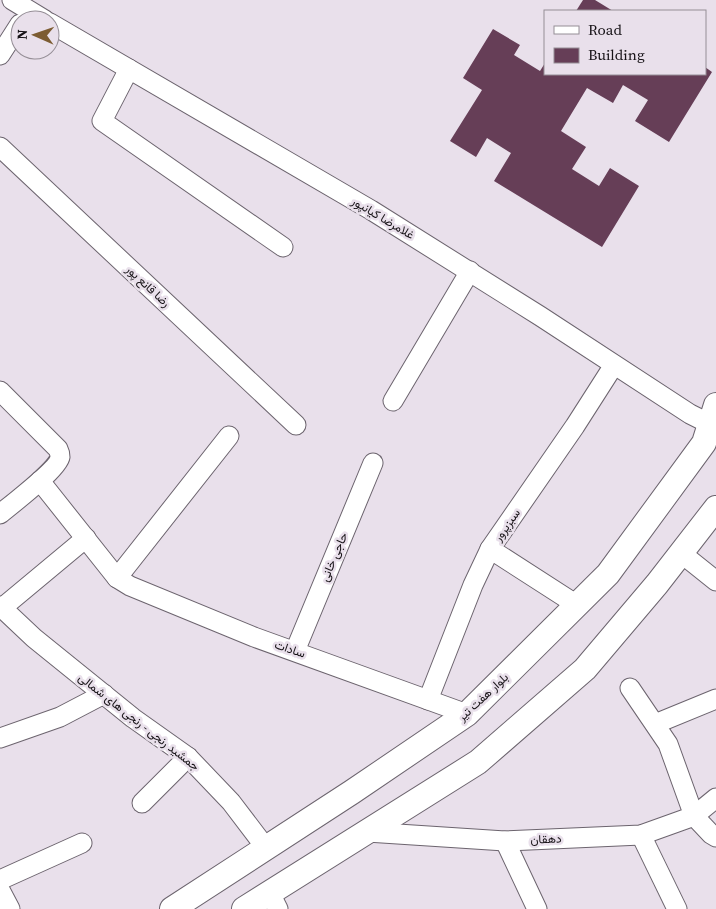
<svg xmlns="http://www.w3.org/2000/svg" width="716" height="909" viewBox="0 0 716 909" font-family="'Source Serif 4',Vazirmatn,serif">
<style>
.building{fill:#663e57}
.lines{fill:none;stroke-linecap:round;stroke-linejoin:round}
.minor-casing{stroke:#6c646e;stroke-width:21}
.major-casing{stroke:#6c646e;stroke-width:26}
.minor{stroke:#fff;stroke-width:19}
.major{stroke:#fff;stroke-width:24}
.labels{text-anchor:middle;dominant-baseline:central;stroke-width:5;stroke-linejoin:round;paint-order:stroke}
.street-label{font-size:12px;fill:#161216;stroke:#e9e0eb}
</style>
<rect width="100%" height="100%" fill="#e9e0eb"/>
<!-- building -->
<g class="building">
<path d="M583,0H595L613,11H576Z"/>
<path d="M493,29L520,45L514,55L540,71L545,63V74H705V67L712,72L669,142L635,121L648,100L623,85L613,103L587,88L561,131L586,147L572,169L599,186L610,168L639,186L602,247L494,181L511,153L487,138L476,157L450,141L482,90L463,78Z"/>
</g>
<g class="lines">
<!-- minor casing -->
<g class="minor-casing">
<g id="minor">
<path d="M12,0L45,20"/>
<path d="M50,23L371,210L540,316L690,414L710,424"/>
<path d="M0,55L20,24"/>
<path d="M129,69L102,121L283,247"/>
<path d="M0,147L296,425"/>
<path d="M0,391L58,449C59,451 60,455 60,457C59,468 11,505 0,514"/>
<path d="M393,401L470,271"/>
<path d="M40,481L117,578L130,586L254,637L467,714"/>
<path d="M490,549L577,605"/>
<path d="M681,553L716,581"/>
<path d="M117,578L229,436"/>
<path d="M0,606L34,638L133,718L188,757L231,802L266,848"/>
<path d="M2,608L86,538"/>
<path d="M295,651L373,463"/>
<path d="M630,688L668,744L694,816L711,834L716,837"/>
<path d="M428,700L473,585L490,549L575,426L614,365"/>
<path d="M655,724L716,699"/>
<path d="M0,738L60,717L104,694"/>
<path d="M142,803L188,757"/>
<path d="M367,832L505,841L641,835L694,816L716,798"/>
<path d="M641,835L677,909"/>
<path d="M505,841L537,909"/>
<path d="M0,880L82,843"/>
<path d="M0,890L10,909"/>
<path d="M270,893L278,909"/>
</g>
</g>
<!-- major casing -->
<g class="major-casing">
<g id="major">
<path d="M172,909L352,792L467,714L608,574L704,443L716,405"/>
<path d="M244,909L478,762L585,669L657,584L716,508"/>
</g>
</g>
<!-- minor -->
<use href="#minor" class="minor"/>
<!-- major -->
<use href="#major" class="major"/>
</g>
<g class="labels">
<!-- street labels -->
<g class="street-label">
<text transform="translate(383 218) rotate(31)">غلامرضا کیانپور</text>
<text transform="translate(148 286) rotate(43)">رضا قانع پور</text>
<text transform="translate(507 525) rotate(-55)">سبزپرور</text>
<text transform="translate(334 557) rotate(-67)">حاجی خانی</text>
<text transform="translate(290 649) rotate(19)">سادات</text>
<text transform="translate(483 697) rotate(-43)">بلوار هفت تیر</text>
<text transform="translate(139 722) rotate(38)">جمشید رنجی - رنجی های شمالی</text>
<text transform="translate(546 839) rotate(-2)">دهقان</text>
</g>
</g>
<!-- legend -->
<rect x="544" y="10" width="162" height="65" fill="#e9e0eb" stroke="#958e96"/>
<rect x="554" y="26" width="25" height="8" fill="#ffffff" stroke="#958e96"/>
<text x="588" y="35" font-size="15" fill="#161216">Road</text>
<rect x="554" y="48" width="25" height="15" fill="#663e57" stroke="#958e96"/>
<text x="588" y="60" font-size="15" fill="#161216">Building</text>
<!-- north arrow -->
<g transform="translate(35 35) rotate(272)"><circle r="24" fill="#e9e0eb" stroke="#958e96"/>
<path d="M0-4L9 19L0 12L-9 19Z" fill="#7c5c32"/>
<text y="-8" font-size="14" font-weight="bold" text-anchor="middle" fill="#161216">N</text>
</g>
</svg>
